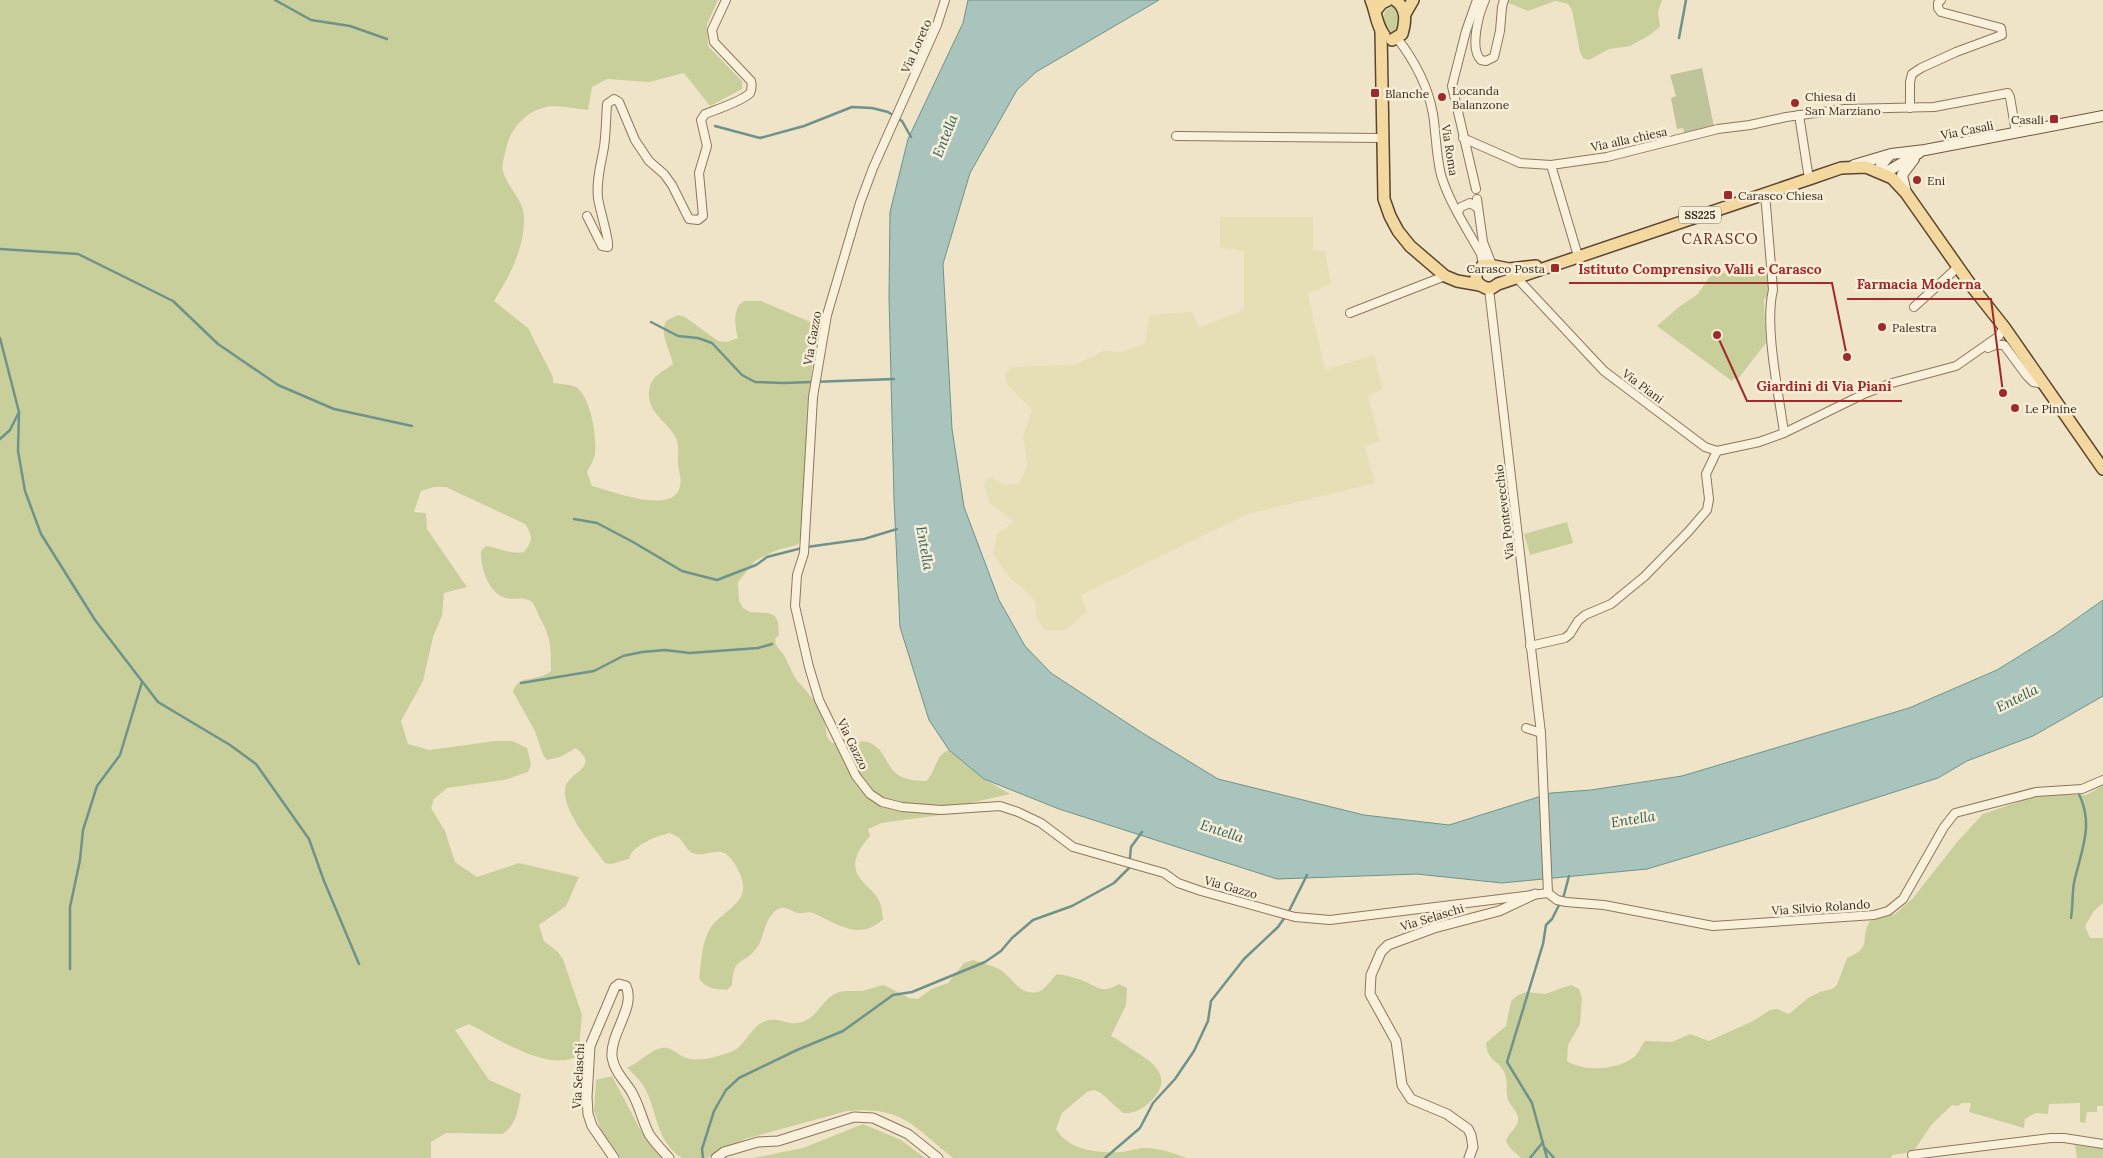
<svg xmlns="http://www.w3.org/2000/svg" width="2103" height="1158" viewBox="0 0 2103 1158" font-family="Lora,serif">
<style>
.farmland{fill:#e6deb5}
.green{fill:#c9cf9b}
.cemetery{fill:#bfc49a}
.water{fill:#a9c4bc;stroke:#6f938a}
.lines{fill:none;stroke-linecap:round;stroke-linejoin:round}
.stream{stroke:#6f938a;stroke-width:2.5}
.minor-casing{stroke:#8d765c;stroke-width:10}
.tertiary-casing{stroke:#8d765c;stroke-width:11}
.secondary-casing{stroke:#6f573f;stroke-width:12}
.primary-casing{stroke:#5b4430;stroke-width:14}
.minor{stroke:#faf1dc;stroke-width:8}
.tertiary{stroke:#faf1dc;stroke-width:9}
.secondary{stroke:#faf1dc;stroke-width:10}
.primary{stroke:#f3d9a0;stroke-width:11}
.poi-dot{fill:#9e2a2b;stroke:#f7eed8;stroke-width:2}
.labels{text-anchor:middle;dominant-baseline:central;stroke-width:5;stroke-linejoin:round;paint-order:stroke}
.shield{fill:#f7eed8;stroke:#756857;stroke-width:1}
.shield-label{font-size:11px;font-weight:bold;fill:#3d2e20}
.street-label{font-size:12px;fill:#3d2e20;stroke:#f7eed8}
.poi-label{font-size:12px;fill:#3d2e20;stroke:#f7eed8;text-anchor:start}
.water-label{font-size:14px;font-style:italic;fill:#2f5d5a;stroke:#f7eed8}
.quarter-label{font-size:15px;letter-spacing:1px;fill:#6b2e1e;stroke:#f7eed8}
.leader{fill:none;stroke:#9e2a2b;stroke-width:2}
.callout-dot{fill:#9e2a2b;stroke:#f7eed8;stroke-width:2}
.callout-label{font-size:14px;text-anchor:middle;font-weight:bold;fill:#9e2a2b;stroke:#f7eed8;stroke-width:5;stroke-linejoin:round;paint-order:stroke}
</style>
<rect width="100%" height="100%" fill="#f0e4c8"/>
<!-- farmland -->
<path class="farmland" d="M1220,217H1313V250L1325,251L1331,284L1308,294L1325,370L1374,355L1383,390L1368,395L1380,441L1365,446L1375,483L1248,514L1081,595L1086,612L1065,630H1045L1037,619L1035,600L1008,576L993,554L997,534L1014,522L990,503L984,485L987,478H993L1005,485L1019,484L1027,466L1023,436L1032,410L1007,384L1005,374L1012,367L1075,365L1103,351L1122,352L1145,343L1150,315L1193,312L1198,328L1244,310V251L1220,247Z"/>
<!-- green -->
<g class="green">
<path d="M0,0H718L707,24L708,46L742,81V89L710,106L684,73L649,82L607,79L592,87L588,110C577,109 565,106 554,106C531,106 510,127 506,149C505,155 501,165 503,171C507,187 523,199 524,216C525,248 510,275 494,301L528,328L553,377V383C560,384 570,384 576,387C591,397 597,437 595,454C594,460 590,466 587,472L592,486C616,492 692,523 679,470C676,458 681,447 675,436C666,420 647,413 649,391C651,375 662,373 673,364C670,349 659,335 666,321L678,315L685,317L718,341L727,342L738,338C735,327 733,315 739,305L744,301H761L815,324L816,337L807,408L804,507L800,540L797,545L777,550L755,561L738,582L739,601L743,608L750,612L768,613L775,616L778,622L779,635L775,639L776,645L784,655L795,678L814,700L825,724L827,737L832,743C841,744 862,740 868,742C895,753 879,781 926,781C936,773 935,754 949,750L984,779L1010,794L970,803L940,815L882,823L868,829L870,836C857,851 847,867 865,884C871,890 877,895 880,903C882,908 882,914 883,919C860,942 836,923 813,913C808,911 803,914 798,913C789,911 784,903 774,912C765,920 764,936 758,946C744,967 734,953 732,985L727,990C716,989 705,989 699,978C702,961 701,942 711,927C725,908 754,902 739,872C736,866 732,858 726,854C717,848 705,856 696,854C686,852 686,844 680,839C678,836 673,835 670,833C657,836 632,845 629,859L611,864L605,863C593,846 563,812 565,790C566,771 602,769 576,748L560,757L547,760L543,755L535,731L513,692C518,673 537,683 551,671C551,646 551,638 539,616C537,612 535,605 532,602C525,596 513,600 506,598C489,594 480,567 481,551L486,546C499,548 511,555 524,552C533,540 533,536 525,524L446,487H434L421,491L414,512L426,513L427,529L467,587L444,593L442,616L433,637L423,681L401,721L408,744L429,750L495,741H512L527,748L531,764L528,772L504,780L447,788L434,799L431,808L445,831L455,862L477,877L519,863L579,877L566,906L539,925L544,941L558,952L563,959L582,1015L578,1056C548,1073 497,1038 469,1024L455,1030L489,1080L521,1094C518,1109 517,1125 502,1134L446,1133L431,1142V1158H0Z"/>
<path d="M1502,0H1662L1658,12L1660,27L1648,36L1630,46L1609,49L1589,60L1583,58L1580,52L1572,10L1568,4L1555,1L1528,11Z"/>
<path d="M1392,6C1401,13 1403,28 1393,35L1388,33C1383,23 1380,12 1392,6Z"/>
<path d="M1766,272L1769,291L1764,301L1766,343L1737,380L1734,378L1732,381L1657,326L1679,307L1698,294L1712,273Z"/>
<path d="M1567,522L1573,543L1530,555L1524,534Z"/>
<path d="M2103,786V903L2094,911L2085,926L2090,938H2103V1106H2097V1112H2087L2085,1123L2080,1122V1103L2049,1104L2048,1114L2036,1113L2025,1119L2024,1128L1969,1112L1971,1103H1962L1958,1106L1952,1105L1932,1124L1913,1152L1892,1155L1891,1158H1521L1510,1148L1506,1141C1509,1132 1517,1128 1518,1121C1519,1112 1511,1107 1508,1100C1505,1091 1509,1081 1504,1072C1497,1058 1488,1063 1486,1043L1506,1026L1511,1001L1518,995L1526,992L1545,994L1571,985L1579,989L1582,998L1580,1024L1568,1045L1567,1061C1584,1072 1618,1070 1634,1057C1639,1053 1641,1046 1645,1041L1672,1042L1690,1034L1709,1041L1753,1021L1770,1010L1777,1009L1789,1014L1808,998L1820,992L1832,989L1837,985L1847,958C1875,946 1858,940 1870,921L1895,914L1913,898L1958,841L1983,814L2038,795H2086Z"/>
<path d="M973,960C981,963 991,965 999,969C1012,976 1019,996 1037,992C1045,991 1051,979 1057,974C1065,975 1073,977 1081,980C1098,986 1100,995 1119,984L1127,988L1126,1005L1111,1036C1118,1039 1123,1044 1130,1048C1151,1061 1176,1076 1151,1101C1143,1109 1134,1114 1123,1113L1101,1093L1094,1090L1087,1092L1062,1113L1056,1129C1069,1151 1098,1153 1122,1152C1129,1151 1135,1149 1142,1148C1157,1147 1173,1153 1187,1158H953C913,1126 903,1106 847,1111L745,1139L721,1150L707,1158H682C654,1140 658,1109 643,1085C639,1079 632,1073 627,1067C640,1064 653,1045 667,1048C673,1049 679,1055 684,1057C697,1063 715,1057 728,1053C744,1049 748,1031 761,1023C778,1014 783,1025 798,1023C816,1020 819,1004 833,995C843,988 854,993 866,990C873,988 877,986 884,985L909,998L918,999L931,989L948,983L964,963Z"/>
<path d="M612,1076L640,1129L661,1158H621L601,1130L594,1111L596,1080Z"/>
<path d="M863,1124L901,1140L925,1158H753L803,1148Z"/>
<path d="M2075,1145L2103,1148V1158H2077Z"/>
</g>
<!-- cemetery -->
<path class="cemetery" d="M1702,68L1714,127L1685,135L1683,128L1677,129L1671,98L1676,96L1670,75Z"/>
<!-- water -->
<path class="water" d="M968,0H1159L1036,72L1017,90L970,173L943,264L952,429L964,507L999,600L1025,646L1051,673L1141,732L1218,779L1364,815L1449,825L1551,793L1591,790L1682,776L1909,708L1997,670L2055,634L2103,600V696L2033,736L1967,761L1938,778L1754,837L1647,869L1502,883L1417,874L1277,879L1059,809L984,779L949,750L929,720L900,627L894,499L889,297L890,212L908,139L963,23Z"/>
<g class="lines">
<!-- stream -->
<g class="stream">
<path d="M275,0L311,20L350,26L387,39"/>
<path d="M1679,38L1686,0"/>
<path d="M715,126L760,138L804,126L852,107L872,108L888,112L902,121L911,137"/>
<path d="M0,249L78,254L173,301L218,344L278,385L334,409L412,426"/>
<path d="M651,322L678,336L698,338L712,343L742,375L755,382L784,383L894,379"/>
<path d="M0,338L19,412L18,451L25,491L41,534L95,620L158,702L230,745L256,764L309,839L324,881L359,964"/>
<path d="M0,439L10,430L19,412"/>
<path d="M574,519L597,523L633,542L682,571L717,580L756,565L767,557L802,548"/>
<path d="M807,547L864,539L897,529"/>
<path d="M521,683L594,671L623,656L642,652L665,650L690,653L758,648L772,644"/>
<path d="M1288,913L1307,875"/>
<path d="M2071,918C2073,906 2072,894 2074,883C2081,850 2095,825 2078,792"/>
<path d="M70,969V907L80,860L83,830L97,786L120,755L142,682"/>
<path d="M1545,1148L1554,1158"/>
<path d="M703,1158L702,1149L714,1111L726,1090L739,1078L797,1050L843,1031L893,995L912,992L985,962L1001,951L1012,938L1033,920L1072,906L1114,883L1129,868L1131,847L1142,832"/>
<path d="M1105,1158L1140,1128L1153,1103L1175,1079L1194,1051L1208,1021L1211,1001L1244,959L1278,927L1285,917"/>
<path d="M1530,1158L1543,1142"/>
<path d="M1547,1158L1532,1103L1507,1062L1543,944L1546,925L1552,919L1564,895L1569,876"/>
</g>
<!-- minor casing -->
<g class="minor-casing">
<g id="minor">
<path d="M945,0L937,25L873,168L860,203L827,315L813,397L804,553L797,575L795,606L809,667L819,700L856,776L870,794L882,802L902,807L941,810L1000,806L1018,812L1041,823L1073,847L1164,873L1178,883L1201,891L1295,917L1330,920L1548,893L1541,733L1526,728"/>
<path d="M1485,0C1479,13 1469,49 1481,60L1486,61L1494,57L1500,31L1502,7L1504,0"/>
<path d="M1397,38C1414,60 1428,86 1433,114C1436,133 1436,155 1441,175C1449,202 1467,229 1481,254L1483,265"/>
<path d="M1910,108V82L1912,74L1921,68L1956,52L2002,35L2001,28L1941,12L1938,8V3L1941,0"/>
<path d="M1799,115L1809,179"/>
<path d="M1176,136L1382,138"/>
<path d="M1463,138L1520,163L1551,165L1607,157L1718,129L1750,125L1786,117L1845,109L1934,107L2008,93L2010,97L2016,133"/>
<path d="M1551,165L1578,256"/>
<path d="M1476,189L1452,86L1466,31L1477,0"/>
<path d="M1765,193L1773,290C1764,326 1779,394 1784,433"/>
<path d="M1477,199L1483,242L1492,265"/>
<path d="M1458,212L1461,207L1470,203L1478,208"/>
<path d="M587,216L602,246L608,247C610,243 599,207 598,198C596,181 601,164 604,147C606,133 606,118 607,104L614,99L619,102L635,140L649,161L664,174L672,185L689,219L698,220L703,216L699,173L707,146L701,120L705,114C715,110 743,101 750,93C752,89 752,85 751,81L714,42L712,30L726,0"/>
<path d="M1517,278L1604,371L1705,447L1717,451L1759,442L1784,433L1866,393L1892,383L1956,366L1999,336L2004,327"/>
<path d="M1489,289L1541,733"/>
<path d="M1914,307L1958,267"/>
<path d="M1350,313L1445,276"/>
<path d="M1988,348L1995,345H2004L2027,376L2033,382L2044,384"/>
<path d="M1530,646L1565,638L1570,634L1578,621L1585,615L1611,604L1645,576L1688,532L1707,510L1709,499L1706,474L1717,451"/>
<path d="M1548,893L1557,900L1566,902L1604,905L1713,926L1874,915L1888,911L1903,899L1944,827L1955,813L2036,792L2082,789L2103,780"/>
<path d="M1912,1155L2051,1138H2064L2103,1144"/>
</g>
</g>
<!-- tertiary casing -->
<g class="tertiary-casing">
<g id="tertiary">
<path d="M614,1158L592,1126L588,1114L587,1097L590,1046L615,987L619,984L626,986C636,1007 610,1033 612,1057C614,1071 624,1080 631,1091C639,1104 642,1120 649,1134C654,1142 662,1150 669,1158"/>
<path d="M716,1158L724,1152L758,1142L778,1141L854,1117L873,1118L908,1134L938,1158"/>
<path d="M1469,1158L1473,1147L1471,1135L1468,1129L1447,1114L1411,1099L1402,1085L1396,1041L1370,994L1371,975L1381,952L1388,945L1434,928L1499,911L1535,894"/>
</g>
</g>
<!-- secondary casing -->
<g class="secondary-casing">
<g id="secondary">
<path d="M1889,156L1881,165L1880,173L1890,170L1919,153"/>
<path d="M1854,165L1891,154L1925,150L2103,116"/>
<path d="M1906,193L1902,175L1914,159"/>
</g>
</g>
<!-- primary casing -->
<g class="primary-casing">
<g id="primary">
<path d="M1371,0C1376,11 1376,25 1384,35"/>
<path d="M1376,10L1382,3L1388,0"/>
<path d="M1405,14L1413,0"/>
<path d="M1381,31L1384,199L1390,216L1398,231L1410,246L1445,276L1457,281L1480,285L1486,288H1492L1498,284L1809,179L1841,168L1866,167L1892,178L1906,193L1970,284L2004,327L2103,469"/>
<path d="M1392,40L1402,34C1406,21 1407,8 1395,0"/>
<path d="M1480,285L1476,280V273L1483,265H1489L1509,269L1536,266"/>
</g>
</g>
<!-- minor -->
<use href="#minor" class="minor"/>
<!-- tertiary -->
<use href="#tertiary" class="tertiary"/>
<!-- secondary -->
<use href="#secondary" class="secondary"/>
<!-- primary -->
<use href="#primary" class="primary"/>
</g>
<!-- markers -->
<g class="poi-dot">
<rect x="1370" y="88" width="10" height="10" rx="2.5"/>
<circle cx="1442" cy="97" r="5"/>
<circle cx="1795" cy="103" r="5"/>
<rect x="2049" y="114" width="10" height="10" rx="2.5"/>
<circle cx="1917" cy="180" r="5"/>
<rect x="1723" y="190" width="10" height="10" rx="2.5"/>
<rect x="1550" y="263" width="10" height="10" rx="2.5"/>
<circle cx="1882" cy="327" r="5"/>
<circle cx="2015" cy="408" r="5"/>
</g>
<g class="labels">
<!-- shield labels -->
<rect class="shield" x="1679" y="206.5" width="42" height="17" rx="4"/>
<g class="shield-label">
<text x="1700" y="215">SS225</text>
</g>
<!-- street labels -->
<g class="street-label">
<text transform="translate(916 46) rotate(-66)">Via Loreto</text>
<text transform="translate(1967 130) rotate(-11)">Via Casali</text>
<text transform="translate(1629 139) rotate(-12)">Via alla chiesa</text>
<text transform="translate(1450 150) rotate(81)">Via Roma</text>
<text transform="translate(812 338) rotate(-80)">Via Gazzo</text>
<text transform="translate(1643 386) rotate(37)">Via Piani</text>
<text transform="translate(1504 512) rotate(-97)">Via Pontevecchio</text>
<text transform="translate(853 744) rotate(64)">Via Gazzo</text>
<text transform="translate(1231 887) rotate(16)">Via Gazzo</text>
<text transform="translate(1821 907) rotate(-4)">Via Silvio Rolando</text>
<text transform="translate(1432 917) rotate(-17)">Via Selaschi</text>
<text transform="translate(578 1076) rotate(-87)">Via Selaschi</text>
</g>
<!-- poi labels -->
<g class="poi-label">
<text x="1452" y="90">Locanda<tspan x="1452" dy="14">Balanzone</tspan></text>
<text x="1385" y="93">Blanche</text>
<text x="1805" y="96">Chiesa di<tspan x="1805" dy="14">San Marziano</tspan></text>
<text x="2044" y="119" text-anchor="end">Casali</text>
<text x="1927" y="180">Eni</text>
<text x="1738" y="195">Carasco Chiesa</text>
<text x="1545" y="268" text-anchor="end">Carasco Posta</text>
<text x="1892" y="327">Palestra</text>
<text x="2025" y="408">Le Pinine</text>
</g>
<!-- water labels -->
<g class="water-label">
<text transform="translate(945 136) rotate(-68)">Entella</text>
<text transform="translate(925 548) rotate(80)">Entella</text>
<text transform="translate(2017 698) rotate(-26)">Entella</text>
<text transform="translate(1633 819) rotate(-9)">Entella</text>
<text transform="translate(1222 831) rotate(18)">Entella</text>
</g>
<!-- quarter labels -->
<g class="quarter-label">
<text x="1720" y="238">CARASCO</text>
</g>
</g>
<!-- callouts -->
<path class="leader" d="M1847 357L1832 283H1569M2003 393L1991 299H1847M1717 335L1747 401H1902"/>
<g class="callout-dot">
<circle cx="1847" cy="357" r="5"/>
<circle cx="2003" cy="393" r="5"/>
<circle cx="1717" cy="335" r="5"/>
</g>
<g class="callout-label">
<text x="1700" y="274">Istituto Comprensivo Valli e Carasco</text>
<text x="1919" y="289">Farmacia Moderna</text>
<text x="1824" y="391">Giardini di Via Piani</text>
</g>
</svg>
